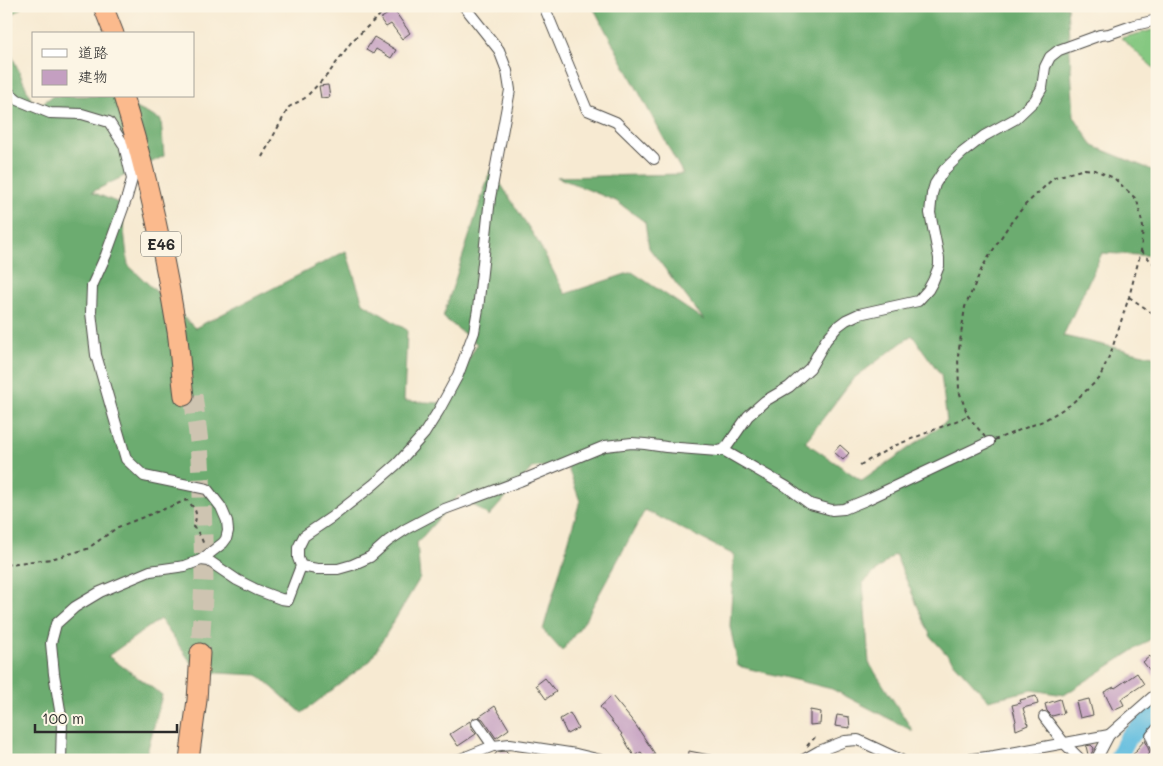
<svg xmlns="http://www.w3.org/2000/svg" width="1163" height="766" viewBox="0 0 1163 766" font-family="Mali,'Klee One',sans-serif">
<style>
.green{fill:#85c881;stroke:#587a56}
.forest{fill:#6cac6f;stroke:#4c6c4d;fill-rule:evenodd}
.lines{fill:none;stroke-linecap:round;stroke-linejoin:round}
.river{stroke:#62bddf;stroke-width:18}
.building{fill:#c49fc1}
.motorway-tunnel{stroke:#cec4b1;stroke-width:19;stroke-dasharray:19 9;stroke-linecap:butt}
.minor-casing{stroke:#4a4844;stroke-width:12}
.motorway-casing{stroke:#4a4844;stroke-width:21}
.path{stroke:#4a4844;stroke-width:2;stroke-dasharray:4 4;stroke-linecap:butt}
.minor{stroke:#fff;stroke-width:10}
.motorway{stroke:#fbba8d;stroke-width:19}
.labels{text-anchor:middle;dominant-baseline:central;stroke-width:4.5;stroke-linejoin:round;paint-order:stroke}
.shield{fill:#fcf5e5;stroke:#6a6863;stroke-width:1}
.shield-label{font-size:15px;font-weight:bold;fill:#2b2b2b}
</style>
<rect width="100%" height="100%" fill="#fcf5e5"/>
<filter id="ink" filterUnits="userSpaceOnUse"><feTurbulence type="fractalNoise" baseFrequency=".02" numOctaves="2"/><feDisplacementMap in="SourceGraphic" scale="10" xChannelSelector="R" yChannelSelector="G"/><feConvolveMatrix kernelMatrix="1 2 1 2 8 2 1 2 1" color-interpolation-filters="sRGB"/></filter>
<filter id="wash" filterUnits="userSpaceOnUse"><feTurbulence type="fractalNoise" baseFrequency=".0096" numOctaves="4" result="noise"/><feDisplacementMap in="SourceGraphic" scale="20" xChannelSelector="R" yChannelSelector="G"/><feGaussianBlur stdDeviation="1.12" result="paint"/><feColorMatrix in="noise" values="0 0 0 0 0 0 0 0 0 0 0 0 0 0 0 0 0 1.4 0 .05"/><feComposite in="paint" operator="in"/></filter>
<g filter="url(#wash)">
<rect width="100%" height="100%" fill="#f7ead2"/>
<!-- green -->
<path class="green" d="M1157,29V71L1121,38Z"/>
<!-- forest -->
<g class="forest">
<path d="M6,6H23L6,20Z"/>
<path d="M594,6H1067L1074,116L1093,146L1157,172V256L1102,253L1063,336L1157,357V635L1064,695L1032,690L988,700L931,637L895,554L863,583L869,663L913,731L832,689L738,666L730,626L734,555L645,510L584,622L562,651L543,630L580,501L567,465L532,468L489,516L459,495L417,543L420,578L370,661L302,713L258,675L198,672L160,619L108,656L162,695L145,760H6V42L35,108L53,96H111L161,120L164,156L92,192L121,204L128,265L195,328L346,251L363,303L407,330L404,401L444,403L477,344L443,317L491,169L538,242L565,294L632,272L704,320L649,248L645,222L616,201L557,177L683,174L594,9ZM912,335L941,375L947,421L862,481L805,442L853,379Z"/>
</g>
<g class="lines">
<!-- river -->
<path class="river" d="M1117,760L1128,738L1157,712"/>
</g>
<g id="blocks">
<!-- building -->
<g class="building">
<path d="M394,10L410,33L402,39L391,24L386,27L380,19Z"/>
<path d="M374,37L396,50L391,58L376,49L373,54L366,50Z"/>
<path d="M328,85L330,97L321,98L319,86Z"/>
<path d="M840,445L849,453L843,460L834,452Z"/>
<path d="M1150,656L1152,659L1157,656V679L1143,662Z"/>
<path d="M1137,673L1144,684L1121,699L1124,705L1113,710L1104,692L1114,687L1115,688Z"/>
<path d="M545,678L556,692L546,699L536,685Z"/>
<path d="M612,696L635,724L655,754L646,759L641,752L634,756L621,734H622L600,707Z"/>
<path d="M1036,696L1038,704L1023,708L1028,725L1016,730L1015,722L1016,721L1012,705L1021,703L1020,700Z"/>
<path d="M1060,699L1064,713L1052,716L1047,711L1045,704Z"/>
<path d="M1089,699L1093,715L1080,718L1076,702Z"/>
<path d="M495,706L509,729L496,738L483,719L479,717Z"/>
<path d="M810,710L821,712L820,724L810,725Z"/>
<path d="M570,713L578,728L567,734L560,719Z"/>
<path d="M837,715L849,717L850,728L835,726Z"/>
<path d="M470,721L471,727L476,734L458,746L450,734Z"/>
<path d="M1145,740L1150,753L1143,760H1126L1137,751L1136,750Z"/>
<path d="M1091,745L1094,748L1089,759L1086,746Z"/>
<path d="M506,751L515,760H491L497,752Z"/>
<path d="M689,751L715,756L714,760H688Z"/>
</g>
</g>
</g>
<g filter="url(#ink)">
<use href="#blocks" fill-opacity="0" stroke="#4a4844" stroke-width="1"/>
<g class="lines">
<!-- motorway-tunnel -->
<path class="motorway-tunnel" d="M193,395L199,442L202,495L204,579L200,653"/>
<!-- minor casing -->
<g class="minor-casing">
<g id="minor">
<path d="M544,6L587,110L616,122L654,159"/>
<path d="M6,90L18,100L50,113L82,114L109,122L124,145L132,179L127,197L106,255L92,286L91,312L96,355L126,459L144,476L207,489L221,507L227,521L228,531L226,539L223,543L201,560L185,566L150,571L100,592L75,607L56,624L51,643L54,674L62,722L61,760"/>
<path d="M723,450L787,487L810,504L832,510L844,509L866,500L989,442"/>
<path d="M201,560L209,561L237,580L257,590L281,599L288,600L301,566L298,558V548L304,536L332,517L373,485L397,464L424,434L439,410L458,375L474,332L478,309L490,198L510,90L507,71L499,50L464,6"/>
<path d="M301,566L317,569H338L352,565L370,557L388,541L406,529L442,510L520,481L605,446L632,443L645,444L666,447L718,451L723,450L728,445L748,416L765,401L789,387L810,368L826,340L838,326L846,320L859,314L918,301L928,290L933,281L939,266V258L930,213L932,194L935,184L944,170L962,153L984,136L1015,119L1035,100L1042,88L1045,67L1050,57L1059,50L1100,35L1109,34L1135,25L1157,20"/>
<path d="M1044,717L1064,743L1081,760"/>
<path d="M477,723L493,746"/>
<path d="M1157,729L1151,736L1157,751"/>
<path d="M458,760L493,746L510,744L576,754L601,760"/>
<path d="M803,760L819,751L845,741L858,740L901,760"/>
<path d="M964,760L994,756L1109,735"/>
<path d="M1096,760L1109,735L1157,693"/>
</g>
</g>
<!-- motorway casing -->
<g class="motorway-casing">
<g id="motorway">
<path d="M103,6L114,34"/>
<path d="M123,96C147,173 164,252 177,331C180,352 181,374 184,396"/>
<path d="M189,760L197,700L200,653"/>
</g>
</g>
<!-- path -->
<g class="path">
<path d="M262,157L289,107L305,98L329,73L352,41L379,16L387,6"/>
<path d="M1085,169L1095,170L1114,178L1137,200L1143,227L1141,251L1129,297L1111,352L1099,379L1070,405L1043,421L989,442L968,416L959,391L958,356L965,307L983,266L1009,225L1025,205L1055,177Z"/>
<path d="M1141,251L1155,265L1157,262"/>
<path d="M1129,297L1157,316"/>
<path d="M860,465L894,446L968,416"/>
<path d="M6,565L17,563L51,559L87,549L118,527L187,500C196,510 199,513 193,527C199,533 202,538 204,546"/>
<path d="M807,746L817,735"/>
</g>
<!-- minor -->
<use href="#minor" class="minor"/>
<!-- motorway -->
<use href="#motorway" class="motorway"/>
</g>
</g>
<g class="labels">
<!-- shield labels -->
<rect class="shield" x="141" y="231.5" width="40" height="25" rx="4"/>
<g class="shield-label">
<text x="161" y="244">E46</text>
</g>
</g>
<!-- margin -->
<rect width="1163" height="766" fill="none" stroke="#fcf5e5" stroke-width="25"/>
<!-- legend -->
<rect x="32" y="32" width="162" height="65" fill="#fcf5e5" stroke="#a8a49b"/>
<rect x="42" y="49" width="25" height="8" fill="#ffffff" stroke="#a8a49b"/>
<text x="78" y="58" font-size="15" fill="#2b2b2b">道路</text>
<rect x="42" y="70" width="25" height="15" fill="#c49fc1" stroke="#a8a49b"/>
<text x="78" y="82" font-size="15" fill="#2b2b2b">建物</text>
<!-- scale -->
<path d="M35 724v8h142v-8" fill="none" stroke="#2b2b2b" stroke-width="2.5"/>
<text x="42" y="724" font-size="15" fill="#2b2b2b" stroke="#fcf5e5" stroke-width="4" paint-order="stroke">100 m</text>
</svg>
